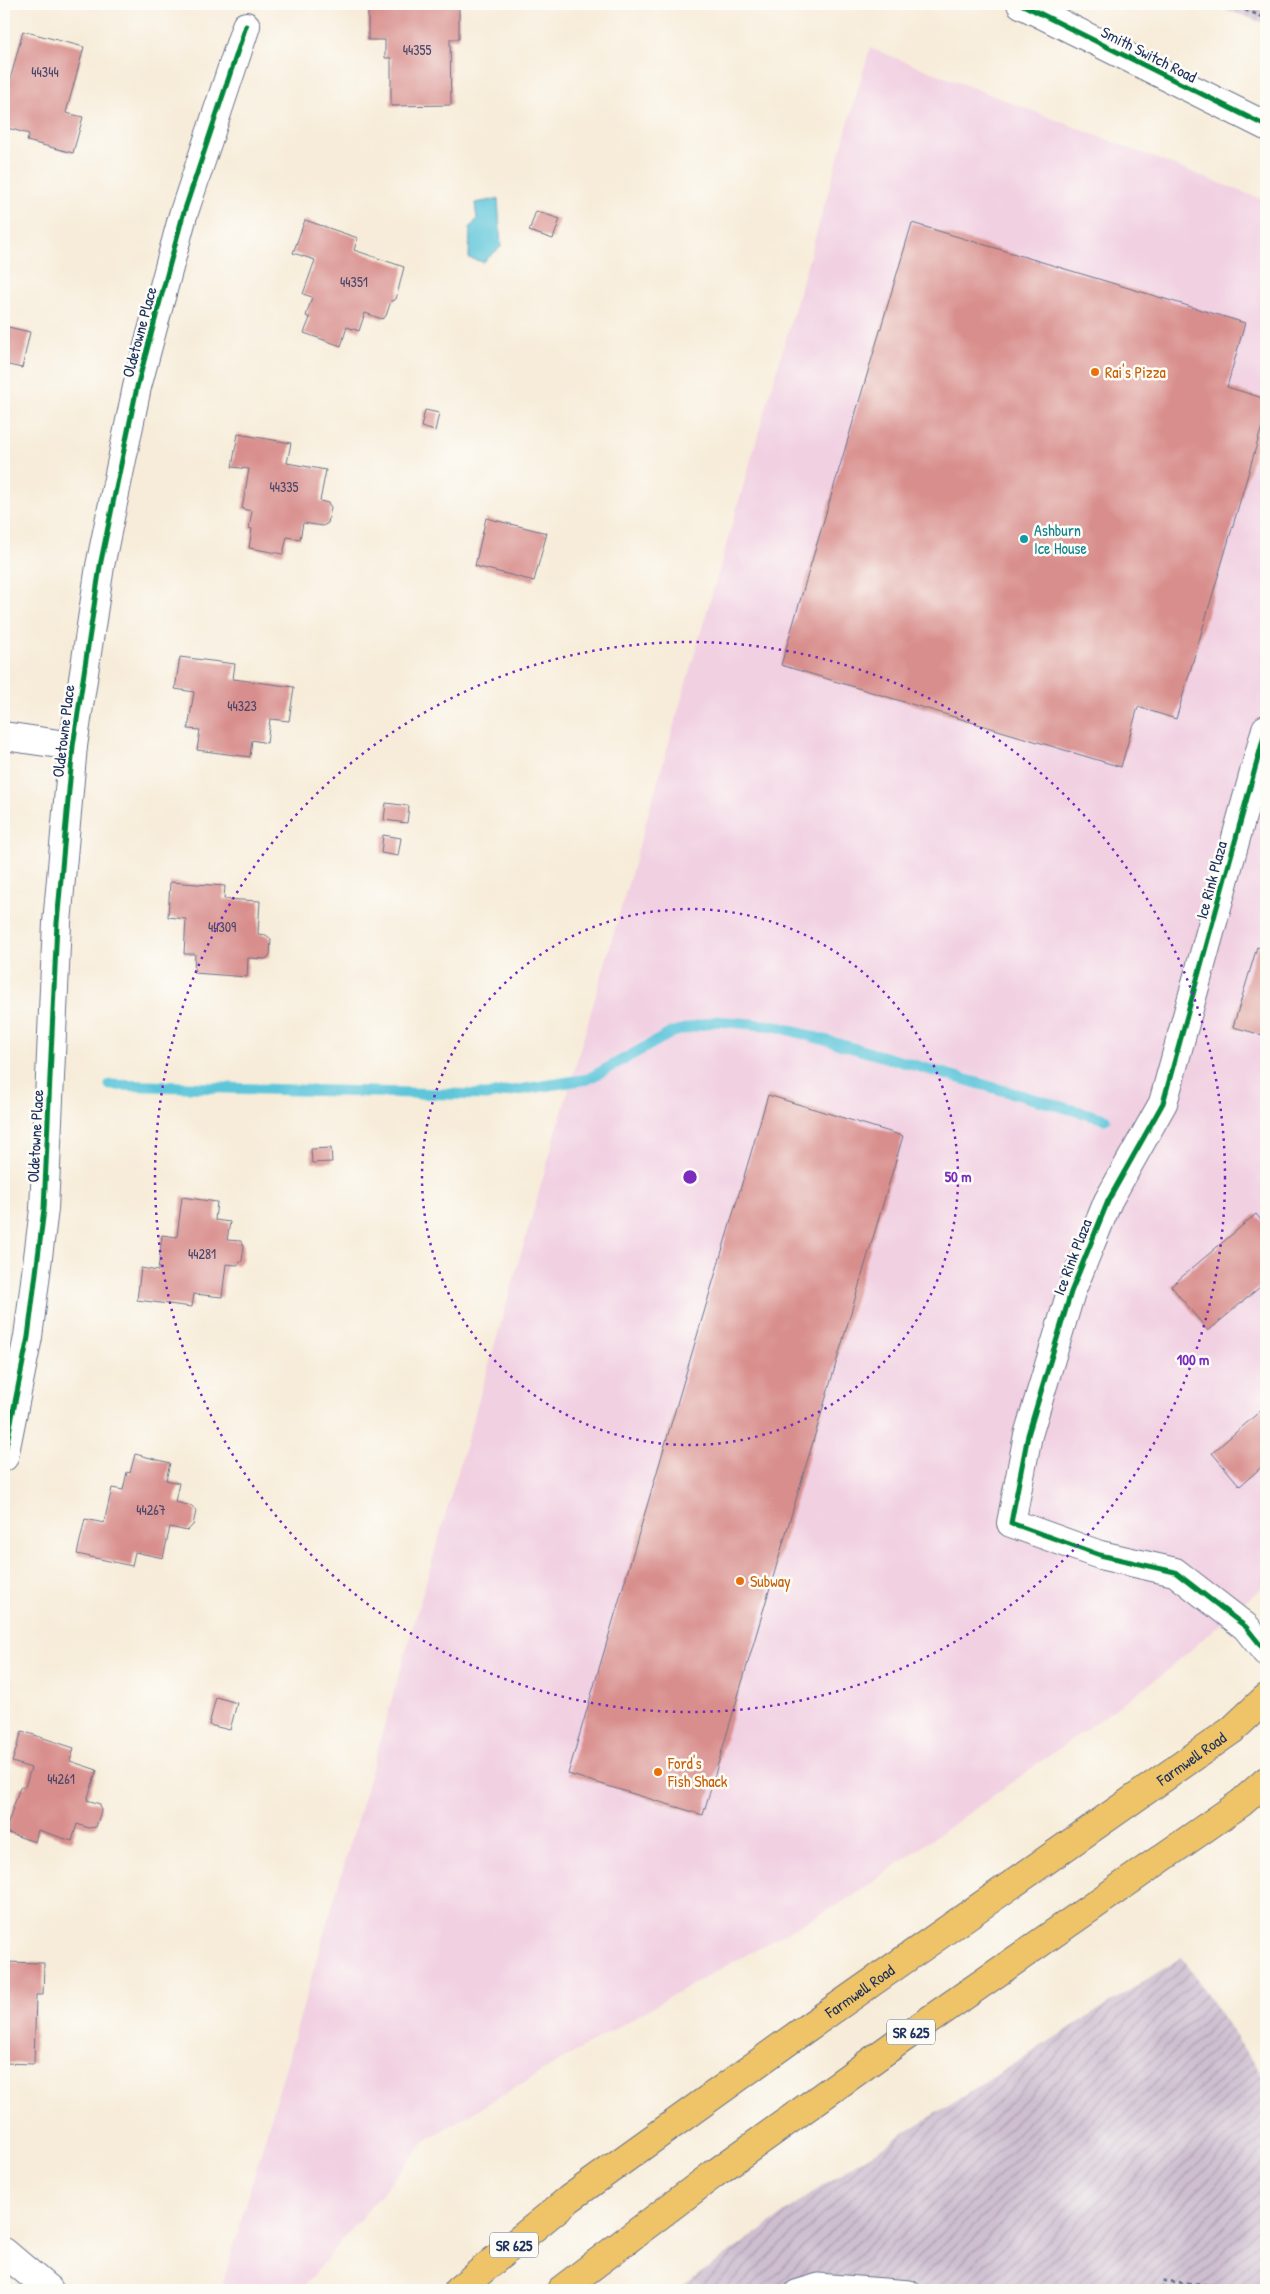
<svg xmlns="http://www.w3.org/2000/svg" width="1270" height="2294" viewBox="0 0 1270 2294" font-family="'Patrick Hand',sans-serif">
<style>
.built{fill:#f1d0e2}
.industrial{fill:url(#industrial-furrows)}
.water{fill:#5ec6da;stroke:#3c7a9c}
.lines{fill:none;stroke-linecap:round;stroke-linejoin:round}
.stream{stroke:#5ec6da;stroke-width:11}
.building{fill:#d88e8c}
.service-casing{stroke:#687189;stroke-width:21}
.minor-casing{stroke:#687189;stroke-width:30}
.tertiary-casing{stroke:#687189;stroke-width:30}
.primary-casing{stroke:#687189;stroke-width:30}
.path{stroke:#687189;stroke-width:3;stroke-dasharray:4 4;stroke-linecap:butt}
.service{stroke:#fff;stroke-width:19}
.minor{stroke:#fff;stroke-width:28}
.tertiary{stroke:#fff;stroke-width:28}
.primary{stroke:#efc469;stroke-width:28}
.cycleway-casing{stroke:#fdfcf7;stroke-width:8}
.cycleway{stroke:#00873e;stroke-width:5}
.ring{fill:none;stroke:#7b2cbf;stroke-width:2.5;stroke-dasharray:2.5 5}
.food-dot{fill:#e8710a;stroke:#fdfcf7;stroke-width:2}
.culture-dot{fill:#0f9aa8;stroke:#fdfcf7;stroke-width:2}
.labels{text-anchor:middle;dominant-baseline:central;stroke-width:5;stroke-linejoin:round;paint-order:stroke}
.number-label{font-size:14px;fill:#4a476a}
.shield{fill:#fdfcf7;stroke:#5f6c8c;stroke-width:1}
.shield-label{font-size:15px;font-weight:bold;fill:#1b2f5e}
.street-label{font-size:16px;fill:#1b2f5e;stroke:#fdfcf7}
.food-label{font-size:16px;fill:#c56008;stroke:#fdfcf7;text-anchor:start}
.culture-label{font-size:16px;fill:#0d838f;stroke:#fdfcf7;text-anchor:start}
.centre{fill:#7b2cbf;stroke:#fdfcf7;stroke-width:2.5}
.ring-label{font-size:15px;text-anchor:middle;font-weight:bold;fill:#7b2cbf;stroke:#fdfcf7;stroke-width:5;stroke-linejoin:round;paint-order:stroke}
</style>
<defs>
<pattern id="industrial-furrows" width="10" height="10" patternUnits="userSpaceOnUse" patternTransform="scale(1.25)"><rect width="10" height="10" fill="#cebed0"/><path d="M-1 1l2-2M0 10L10 0M9 11l2-2" fill="none" stroke="#a69bac"/></pattern>
</defs>
<rect width="100%" height="100%" fill="#fdfcf7"/>
<filter id="ink" filterUnits="userSpaceOnUse"><feTurbulence type="fractalNoise" baseFrequency=".02" numOctaves="2"/><feDisplacementMap in="SourceGraphic" scale="10" xChannelSelector="R" yChannelSelector="G"/><feConvolveMatrix kernelMatrix="1 2 1 2 8 2 1 2 1" color-interpolation-filters="sRGB"/></filter>
<filter id="wash" filterUnits="userSpaceOnUse"><feTurbulence type="fractalNoise" baseFrequency=".0096" numOctaves="4" result="noise"/><feDisplacementMap in="SourceGraphic" scale="20" xChannelSelector="R" yChannelSelector="G"/><feGaussianBlur stdDeviation="1.12" result="paint"/><feColorMatrix in="noise" values="0 0 0 0 0 0 0 0 0 0 0 0 0 0 0 0 0 1.4 0 .05"/><feComposite in="paint" operator="in"/></filter>
<g filter="url(#wash)">
<rect width="100%" height="100%" fill="#f7ecd9"/>
<!-- built -->
<path class="built" d="M870,48L1266,201V1584L1162,1675L853,1896L671,1996L426,2140L301,2290H221Z"/>
<!-- industrial -->
<g class="industrial">
<path d="M1211,4H1266V24Z"/>
<path d="M1182,1957L1266,2081V2290H678L829,2181Z"/>
</g>
<!-- water -->
<path class="water" d="M498,199L501,247L483,262L469,258L470,228L477,219L475,203Z"/>
<g class="lines">
<!-- stream -->
<path class="stream" d="M110,1085L486,1095L588,1079L673,1032L716,1021L775,1026L1105,1119"/>
</g>
<g id="blocks">
<!-- building -->
<g class="building">
<path d="M459,4V39H450L451,105L391,106V58H385V40H368V5Z"/>
<path d="M23,31L84,47L66,113L83,117L73,153L27,141L29,134L4,127V94L6,95Z"/>
<path d="M536,211L560,219L553,239L529,231Z"/>
<path d="M305,220L358,238L354,250L404,267L396,299L391,301L386,316L382,319L365,313L359,331L347,327L341,346L304,333L310,318L306,316L312,297L303,294L315,260L293,253Z"/>
<path d="M912,223L1245,323L1227,387L1266,399V413L1176,719L1138,707L1121,767L781,665Z"/>
<path d="M4,326L30,332L22,368L4,364Z"/>
<path d="M425,410L439,413L435,431L421,427Z"/>
<path d="M238,434L291,443L287,463L326,470L320,501L328,503L331,507L328,523L323,526L303,523L300,539L287,537L283,554L249,548L252,529L249,528L252,511L242,509L249,469L232,467Z"/>
<path d="M486,518L547,533L534,581L475,566Z"/>
<path d="M180,657L235,664L233,679L294,687L289,721L270,719L267,743L252,740L250,757L197,750L200,730L188,729L194,692L175,689Z"/>
<path d="M386,803L409,806L407,823L384,820Z"/>
<path d="M383,835L401,838L398,856L381,853Z"/>
<path d="M170,882L225,886L224,899L260,901L258,934L266,935L271,939L270,955L266,959L248,958L247,977L194,973L195,954H184L186,919L168,917Z"/>
<path d="M1257,947L1266,950V1036L1233,1027Z"/>
<path d="M768,1095L903,1136L703,1815L568,1774Z"/>
<path d="M331,1148L332,1162L312,1163L311,1149Z"/>
<path d="M182,1197L217,1202L215,1220L230,1222L227,1240L241,1241L244,1246L242,1261L237,1265L226,1264L222,1297L194,1294L192,1307L137,1300L141,1268L158,1271L162,1235L177,1237Z"/>
<path d="M1256,1214L1266,1226V1282L1208,1331L1171,1286Z"/>
<path d="M1266,1406V1463L1240,1486L1212,1453Z"/>
<path d="M135,1454L170,1463L166,1480L179,1483L175,1502L192,1506L196,1511L193,1525L187,1531L170,1527L163,1558L135,1552L132,1566L77,1554L85,1519L104,1523L112,1488L123,1490L127,1472L130,1473Z"/>
<path d="M216,1697L237,1703L230,1730L209,1725Z"/>
<path d="M22,1731L74,1748L70,1761L97,1770L87,1800L100,1804L101,1811L96,1827L89,1828L77,1824L72,1841L38,1830L35,1842L5,1832L20,1787H25L31,1768L12,1762Z"/>
<path d="M4,1962L44,1963L43,1995H36L34,2064L4,2063Z"/>
</g>
</g>
</g>
<g filter="url(#ink)">
<use href="#blocks" fill-opacity="0" stroke="#687189" stroke-width="1"/>
<g class="lines">
<!-- service casing -->
<g class="service-casing">
<path id="service" d="M795,2290L818,2283L910,2290"/>
</g>
<!-- minor casing -->
<g class="minor-casing">
<g id="minor">
<path d="M1266,729L1163,1103L1108,1201L1071,1292L1028,1435L1011,1523L1100,1555L1175,1572L1246,1627L1266,1652"/>
<path d="M4,736L73,746"/>
<path d="M4,1457L28,1337L44,1209L57,923L73,746L100,566L137,387L183,215L246,26"/>
<path d="M4,2252L49,2290"/>
</g>
</g>
<!-- tertiary casing -->
<g class="tertiary-casing">
<path id="tertiary" d="M1021,4L1266,126"/>
</g>
<!-- primary casing -->
<g class="primary-casing">
<g id="primary">
<path id="s1" d="M458,2290L569,2199L804,2030L1232,1730L1266,1698"/>
<path d="M561,2290L714,2174L895,2044L1241,1803L1266,1781"/>
</g>
</g>
<!-- path -->
<g class="path">
<path d="M1230,4L1266,18"/>
<path d="M1163,2290L1164,2281L1266,2290"/>
</g>
<!-- service -->
<use href="#service" class="service"/>
<!-- minor -->
<use href="#minor" class="minor"/>
<!-- tertiary -->
<use href="#tertiary" class="tertiary"/>
<!-- primary -->
<use href="#primary" class="primary"/>
<!-- cycleway casing -->
<g class="cycleway-casing">
<g id="cycleway">
<path d="M1021,4L1266,126"/>
<path d="M1266,729L1163,1103L1108,1201L1071,1292L1028,1435L1011,1523L1100,1555L1175,1572L1246,1627L1266,1652"/>
<path d="M4,1457L28,1337L44,1209L57,923L73,746L100,566L137,387L183,215L246,26"/>
</g>
</g>
<!-- cycleway -->
<use href="#cycleway" class="cycleway"/>
</g>
</g>
<!-- distance rings -->
<g class="ring">
<circle cx="690" cy="1177" r="268"/>
<circle cx="690" cy="1177" r="535"/>
</g>
<!-- markers -->
<g class="food-dot">
<circle cx="1095" cy="372" r="5"/>
<circle cx="740" cy="1581" r="5"/>
<circle cx="658" cy="1772" r="5"/>
</g>
<circle class="culture-dot" cx="1024" cy="539" r="5"/>
<g class="labels">
<!-- number labels -->
<g class="number-label">
<text x="417" y="49">44355</text>
<text x="45" y="71">44344</text>
<text x="354" y="281">44351</text>
<text x="284" y="486">44335</text>
<text x="242" y="705">44323</text>
<text x="222" y="926">44309</text>
<text x="202" y="1253">44281</text>
<text x="151" y="1509">44267</text>
<text x="61" y="1778">44261</text>
</g>
<!-- shield labels -->
<g class="shield">
<rect x="887" y="2019.5" width="48" height="25" rx="4"/>
<rect x="490" y="2232.5" width="48" height="25" rx="4"/>
</g>
<g class="shield-label">
<text x="911" y="2032">SR 625</text>
<text x="514" y="2245">SR 625</text>
</g>
<!-- street labels -->
<g class="street-label">
<text transform="translate(1149 54) rotate(27)">Smith Switch Road</text>
<text transform="translate(139 332) rotate(-75)">Oldetowne Place</text>
<text transform="translate(63 731) rotate(-83)">Oldetowne Place</text>
<text transform="translate(1211 880) rotate(-75)">Ice Rink Plaza</text>
<text transform="translate(35 1136) rotate(-87)">Oldetowne Place</text>
<text transform="translate(1072 1257) rotate(-69)">Ice Rink Plaza</text>
<text stroke="none"><textPath href="#s1" startOffset="906">Farmwell Road</textPath></text>
<text stroke="none"><textPath href="#s1" startOffset="501">Farmwell Road</textPath></text>
</g>
<!-- food labels -->
<g class="food-label">
<text x="1105" y="372">Rai's Pizza</text>
<text x="750" y="1581">Subway</text>
<text x="668" y="1763">Ford's<tspan x="668" dy="18">Fish Shack</tspan></text>
</g>
<!-- culture labels -->
<g class="culture-label">
<text x="1034" y="530">Ashburn<tspan x="1034" dy="18">Ice House</tspan></text>
</g>
</g>
<circle cx="690" cy="1177" r="8" class="centre"/>
<g class="ring-label">
<text x="958" y="1182">50 m</text>
<text x="1193" y="1365">100 m</text>
</g>
<!-- margin -->
<rect width="1270" height="2294" fill="none" stroke="#fdfcf7" stroke-width="20"/>
</svg>
